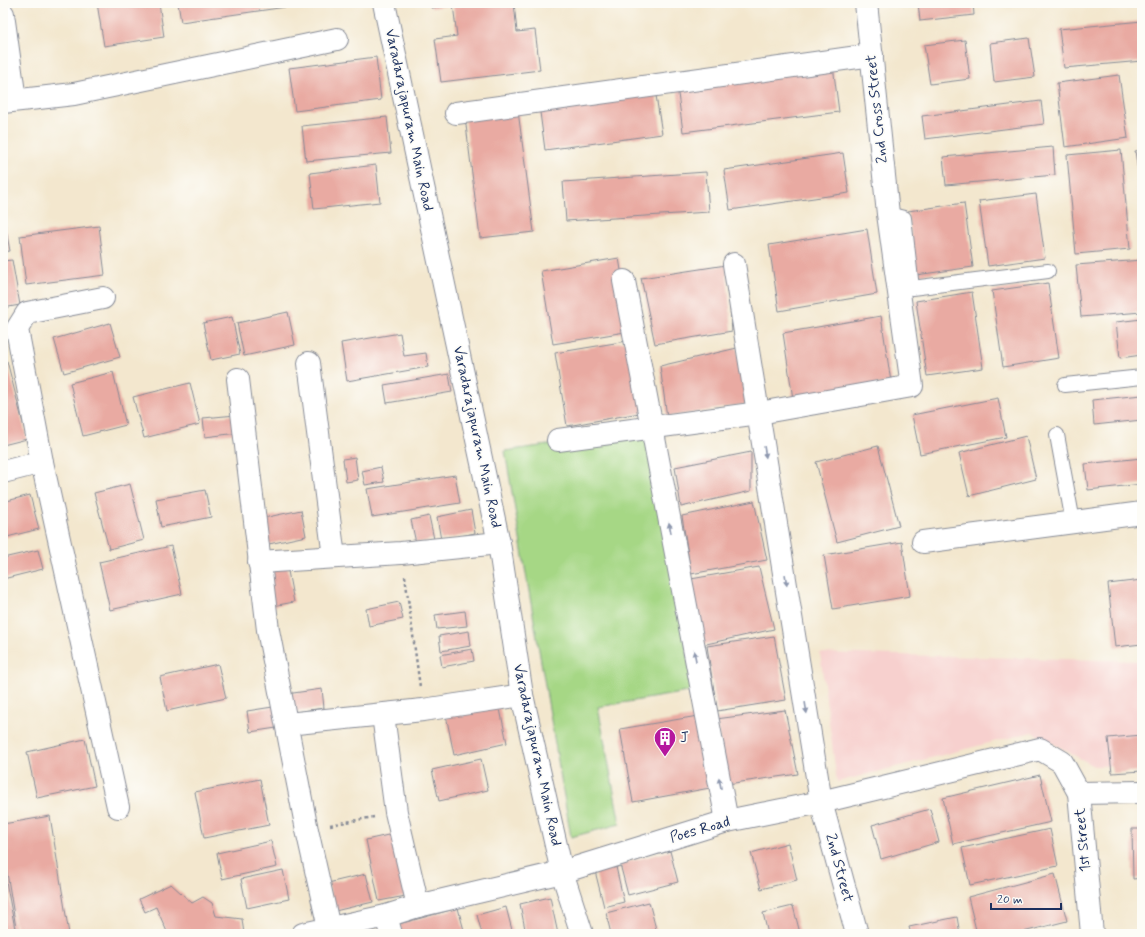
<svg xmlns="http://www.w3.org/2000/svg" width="1145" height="937" viewBox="0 0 1145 937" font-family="Mynerve,sans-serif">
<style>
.built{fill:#f7d0ce}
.green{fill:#a6d785;stroke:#608372}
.building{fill:#e9aaa2}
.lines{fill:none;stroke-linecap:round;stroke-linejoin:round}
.lane-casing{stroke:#878b96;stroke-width:16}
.street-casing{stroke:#878b96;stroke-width:24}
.path{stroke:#878b96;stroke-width:2.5;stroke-dasharray:3 3;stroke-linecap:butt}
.lane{stroke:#fff;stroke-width:14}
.street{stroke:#fff;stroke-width:22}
.oneway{fill:#8d97ae}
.labels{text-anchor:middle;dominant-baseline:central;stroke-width:3.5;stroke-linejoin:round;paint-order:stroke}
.street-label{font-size:15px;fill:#1b2f5e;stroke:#fdfcf7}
.poi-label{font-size:15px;fill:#1b2f5e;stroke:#fdfcf7;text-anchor:start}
</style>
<rect width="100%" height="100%" fill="#fdfcf7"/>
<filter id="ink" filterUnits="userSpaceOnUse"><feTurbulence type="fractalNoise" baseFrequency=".025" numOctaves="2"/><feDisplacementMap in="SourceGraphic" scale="8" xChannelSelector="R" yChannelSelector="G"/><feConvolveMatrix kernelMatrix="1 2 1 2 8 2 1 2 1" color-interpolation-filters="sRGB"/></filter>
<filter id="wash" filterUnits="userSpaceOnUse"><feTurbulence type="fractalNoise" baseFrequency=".012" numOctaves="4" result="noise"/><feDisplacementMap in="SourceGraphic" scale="16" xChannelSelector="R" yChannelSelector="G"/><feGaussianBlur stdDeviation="0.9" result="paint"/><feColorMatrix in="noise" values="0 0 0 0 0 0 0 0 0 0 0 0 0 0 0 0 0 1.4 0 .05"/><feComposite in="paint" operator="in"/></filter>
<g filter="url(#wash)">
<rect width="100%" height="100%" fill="#f3e7ce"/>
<!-- built -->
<path class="built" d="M820,653L1142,661V765L1094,766L1032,732L837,782Z"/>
<!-- green -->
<path class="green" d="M654,430L693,691L598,707L620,824L571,837L505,451Z"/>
<g id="blocks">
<!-- building -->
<g class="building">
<path d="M97,3H159L164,37L104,46Z"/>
<path d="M178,3H300V5L181,22Z"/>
<path d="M431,3H514L517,32L535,30L540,70L441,82L435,39L457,36L453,5L431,8Z"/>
<path d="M918,3H973L974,15L920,21Z"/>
<path d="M1142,21V61L1064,68L1059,29Z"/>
<path d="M1029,38L1035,77L994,82L990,43Z"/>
<path d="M965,40L970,79L930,84L924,45Z"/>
<path d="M376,57L381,100L295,111L289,68Z"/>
<path d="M833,66L839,112L683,132L677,86Z"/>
<path d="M1119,75L1128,138L1065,147L1057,83Z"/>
<path d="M655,89L662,134L545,150L539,105Z"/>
<path d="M1041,101L1044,124L925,139L922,116Z"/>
<path d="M518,111L534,232L480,238L465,117Z"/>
<path d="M387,117L391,153L306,161L302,126Z"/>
<path d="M1053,147L1055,175L946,185L943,157Z"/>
<path d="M1121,150L1130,249L1076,254L1067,155Z"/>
<path d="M1142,150V185H1140L1135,151Z"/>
<path d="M843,153L849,193L730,210L724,170Z"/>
<path d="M376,165L380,202L314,209L310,173Z"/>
<path d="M706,172L709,212L566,221L563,182Z"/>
<path d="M1036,194L1045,258L988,266L979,201Z"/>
<path d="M964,203L973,267L916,275L908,211Z"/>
<path d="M3,214L10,251L3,252Z"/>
<path d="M99,226L105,275L26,285L20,236Z"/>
<path d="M867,229L877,294L779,311L769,245Z"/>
<path d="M619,258L631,331L553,344L541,271Z"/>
<path d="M12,260L20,305L3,308V261Z"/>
<path d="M1142,260V312L1081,317L1076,265Z"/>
<path d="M726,265L732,331L655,344L641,278Z"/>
<path d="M1048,283L1059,358L1003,367L992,291Z"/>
<path d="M972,292L983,368L927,376L916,301Z"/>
<path d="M288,312L295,345L244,356L237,323Z"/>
<path d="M881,316L891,382L793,399L783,333Z"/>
<path d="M232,317L240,354L211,360L203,323Z"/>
<path d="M1142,319V355L1120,358L1116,322Z"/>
<path d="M110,323L120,357L64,373L54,339Z"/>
<path d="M400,333L404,356L426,353L428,367L347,381L341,343Z"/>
<path d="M633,340L645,412L567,426L555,353Z"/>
<path d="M737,348L747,404L667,417L660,366Z"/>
<path d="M7,361L27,439L3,445V362Z"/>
<path d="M113,372L126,425L83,436L70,383Z"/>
<path d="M449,374L452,392L387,403L384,385Z"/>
<path d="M190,383L200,424L144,438L133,397Z"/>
<path d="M1142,395V420L1094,425L1092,400Z"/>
<path d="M998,398L1006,437L920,454L912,415Z"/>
<path d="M236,415L238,433L205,437L203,418Z"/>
<path d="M1026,436L1036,479L969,496L959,453Z"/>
<path d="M878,446L899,526L837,542L816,462Z"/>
<path d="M751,452V491L681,507L675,467Z"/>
<path d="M355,457L358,480L346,482L343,459Z"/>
<path d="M1142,458V484L1088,490L1085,464Z"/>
<path d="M381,467L384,482L365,485L362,471Z"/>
<path d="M455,475L460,503L372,517L367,489Z"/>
<path d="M130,484L144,540L109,549L94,493Z"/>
<path d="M205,490L211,517L161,527L156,499Z"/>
<path d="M30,495L39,529L3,538V502Z"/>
<path d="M754,501L767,560L691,574L682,516Z"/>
<path d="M301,510L306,536L269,544L263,518Z"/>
<path d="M471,510L475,533L441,540L437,517Z"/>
<path d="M429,516L434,539L416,543L411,520Z"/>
<path d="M902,542L910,596L833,609L824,555Z"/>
<path d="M171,546L182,594L110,610L99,562Z"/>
<path d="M38,550L43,569L3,579V558Z"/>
<path d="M287,566L294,602L273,606L266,570Z"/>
<path d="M759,567L774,629L702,645L691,579Z"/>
<path d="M1142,580V644L1115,647L1108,584Z"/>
<path d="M399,602L403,619L369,626L366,609Z"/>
<path d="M465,611L467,626L437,629L435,615Z"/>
<path d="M469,631L471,646L441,651L439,636Z"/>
<path d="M774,636L786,700L717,711L707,646Z"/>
<path d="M472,649L474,661L442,667L440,655Z"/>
<path d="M218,664L226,698L167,711L160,677Z"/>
<path d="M322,689L324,708L288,713L286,694Z"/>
<path d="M499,704L507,743L454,755L446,715Z"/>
<path d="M279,706L283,727L250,732L247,711Z"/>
<path d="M785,710L798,774L727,784L716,719Z"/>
<path d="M698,716L710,788L633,802L620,729Z"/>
<path d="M1142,735V771L1112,773L1108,738Z"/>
<path d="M85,739L95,786L37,798L27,752Z"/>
<path d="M481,759L488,790L439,801L432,770Z"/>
<path d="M1040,775L1051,822L953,844L943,798Z"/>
<path d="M260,779L269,825L204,838L195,792Z"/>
<path d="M930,809L939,842L881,859L872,825Z"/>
<path d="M50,816L69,934H17L3,848V824Z"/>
<path d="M1050,829L1058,866L970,885L962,848Z"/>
<path d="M1132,829H1142V878L1133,879Z"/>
<path d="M397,833L411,895L379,901L366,840Z"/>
<path d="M271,841L277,867L222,879L217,853Z"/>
<path d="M788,843L797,880L761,889L751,853Z"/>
<path d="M670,851L678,882L628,895L620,864Z"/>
<path d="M616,867L624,902L604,907L595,871Z"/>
<path d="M283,870L289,899L247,908L241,879Z"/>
<path d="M3,871H4L16,934H3Z"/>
<path d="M366,874L373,902L335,911L328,883Z"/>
<path d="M1055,874L1067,921L1015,934H977L968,897Z"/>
<path d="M171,884L192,903L203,897L212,903L216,916L242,919L244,934H168L156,907L145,912L139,899Z"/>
<path d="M550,897L558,934H526L520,904Z"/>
<path d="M649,902L657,933L611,934L606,913Z"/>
<path d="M793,906L800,933L768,934L763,913Z"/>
<path d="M506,907L513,934H482L477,915Z"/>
<path d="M458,908L465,934H402L399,924Z"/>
<path d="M957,917L960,934H911L909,927Z"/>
<path d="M1139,917H1142V931H1141Z"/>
</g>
</g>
</g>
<g filter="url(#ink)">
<use href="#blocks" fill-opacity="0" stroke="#878b96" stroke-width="1"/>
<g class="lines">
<!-- lane casing -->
<g class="lane-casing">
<g id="lane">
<path d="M888,214L904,218L912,288L1048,271"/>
<path d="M1065,385L1142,377"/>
<path d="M1057,435L1073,522"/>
</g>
</g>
<!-- street casing -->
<g class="street-casing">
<g id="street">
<path d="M384,3L499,543L522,695L562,872L582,934"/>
<path d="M3,14L15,100"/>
<path d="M3,102L74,94L337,39"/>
<path d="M456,113L872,55"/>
<path d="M734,264L821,802L857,934"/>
<path d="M624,281L727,821"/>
<path d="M103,298L27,313L17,329L42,462L118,807"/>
<path d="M309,363L334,557"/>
<path d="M238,379L268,630L307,830L329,928"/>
<path d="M558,440L759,413L912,386L888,214L866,3"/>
<path d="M3,472L42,462"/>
<path d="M923,542L1142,513"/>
<path d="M259,562L401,553L499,543"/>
<path d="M383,715L396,812L418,906"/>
<path d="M287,724L423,710L522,695"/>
<path d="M1079,793L1142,792"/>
<path d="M386,916L391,934"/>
<path d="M303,934L386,916L418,906L562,872L727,821L821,802L1040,749L1062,762L1079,793L1092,934"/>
</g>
</g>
<!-- path -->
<g class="path">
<path d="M405,576L420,687"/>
<path d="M330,825L374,817"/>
</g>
<!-- lane -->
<use href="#lane" class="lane"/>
<!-- street -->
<use href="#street" class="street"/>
</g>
<!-- one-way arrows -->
<defs><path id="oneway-solid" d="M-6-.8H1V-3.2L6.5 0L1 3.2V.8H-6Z"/></defs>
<g class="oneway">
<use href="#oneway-solid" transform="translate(765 452) rotate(81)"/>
<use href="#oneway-solid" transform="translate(670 528) rotate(-101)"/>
<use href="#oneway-solid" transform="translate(786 580) rotate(81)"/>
<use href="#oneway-solid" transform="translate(695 656) rotate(-101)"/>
<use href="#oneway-solid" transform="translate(806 708) rotate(81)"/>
<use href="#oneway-solid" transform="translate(720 783) rotate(-101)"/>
</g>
</g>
<!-- icons -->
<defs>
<g id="building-pin" transform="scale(1.15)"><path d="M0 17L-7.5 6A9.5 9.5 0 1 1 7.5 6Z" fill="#b5179e" stroke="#fdfcf7"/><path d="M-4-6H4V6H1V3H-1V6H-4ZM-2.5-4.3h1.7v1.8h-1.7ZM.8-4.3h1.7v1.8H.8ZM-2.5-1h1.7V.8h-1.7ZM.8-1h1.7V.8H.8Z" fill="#fff"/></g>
</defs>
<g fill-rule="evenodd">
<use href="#building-pin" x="665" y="738"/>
</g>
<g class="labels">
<!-- street labels -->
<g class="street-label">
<text transform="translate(877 109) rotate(-96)">2nd Cross Street</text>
<text transform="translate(409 120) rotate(78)">Varadarajapuram Main Road</text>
<text transform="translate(477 437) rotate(78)">Varadarajapuram Main Road</text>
<text transform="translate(537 755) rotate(78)">Varadarajapuram Main Road</text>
<text transform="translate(700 830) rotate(-16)">Poes Road</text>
<text transform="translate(1083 840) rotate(-95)">1st Street</text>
<text transform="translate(839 868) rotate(75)">2nd Street</text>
</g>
<!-- poi labels -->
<g class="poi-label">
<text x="680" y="738">J</text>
</g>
</g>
<!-- margin -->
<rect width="1145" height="937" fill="none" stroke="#fdfcf7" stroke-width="16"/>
<!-- scale -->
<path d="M991 903v6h70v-6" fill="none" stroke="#1b2f5e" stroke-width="2"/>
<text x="997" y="903" font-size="12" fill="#1b2f5e" stroke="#fdfcf7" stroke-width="3" paint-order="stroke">20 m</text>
</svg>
